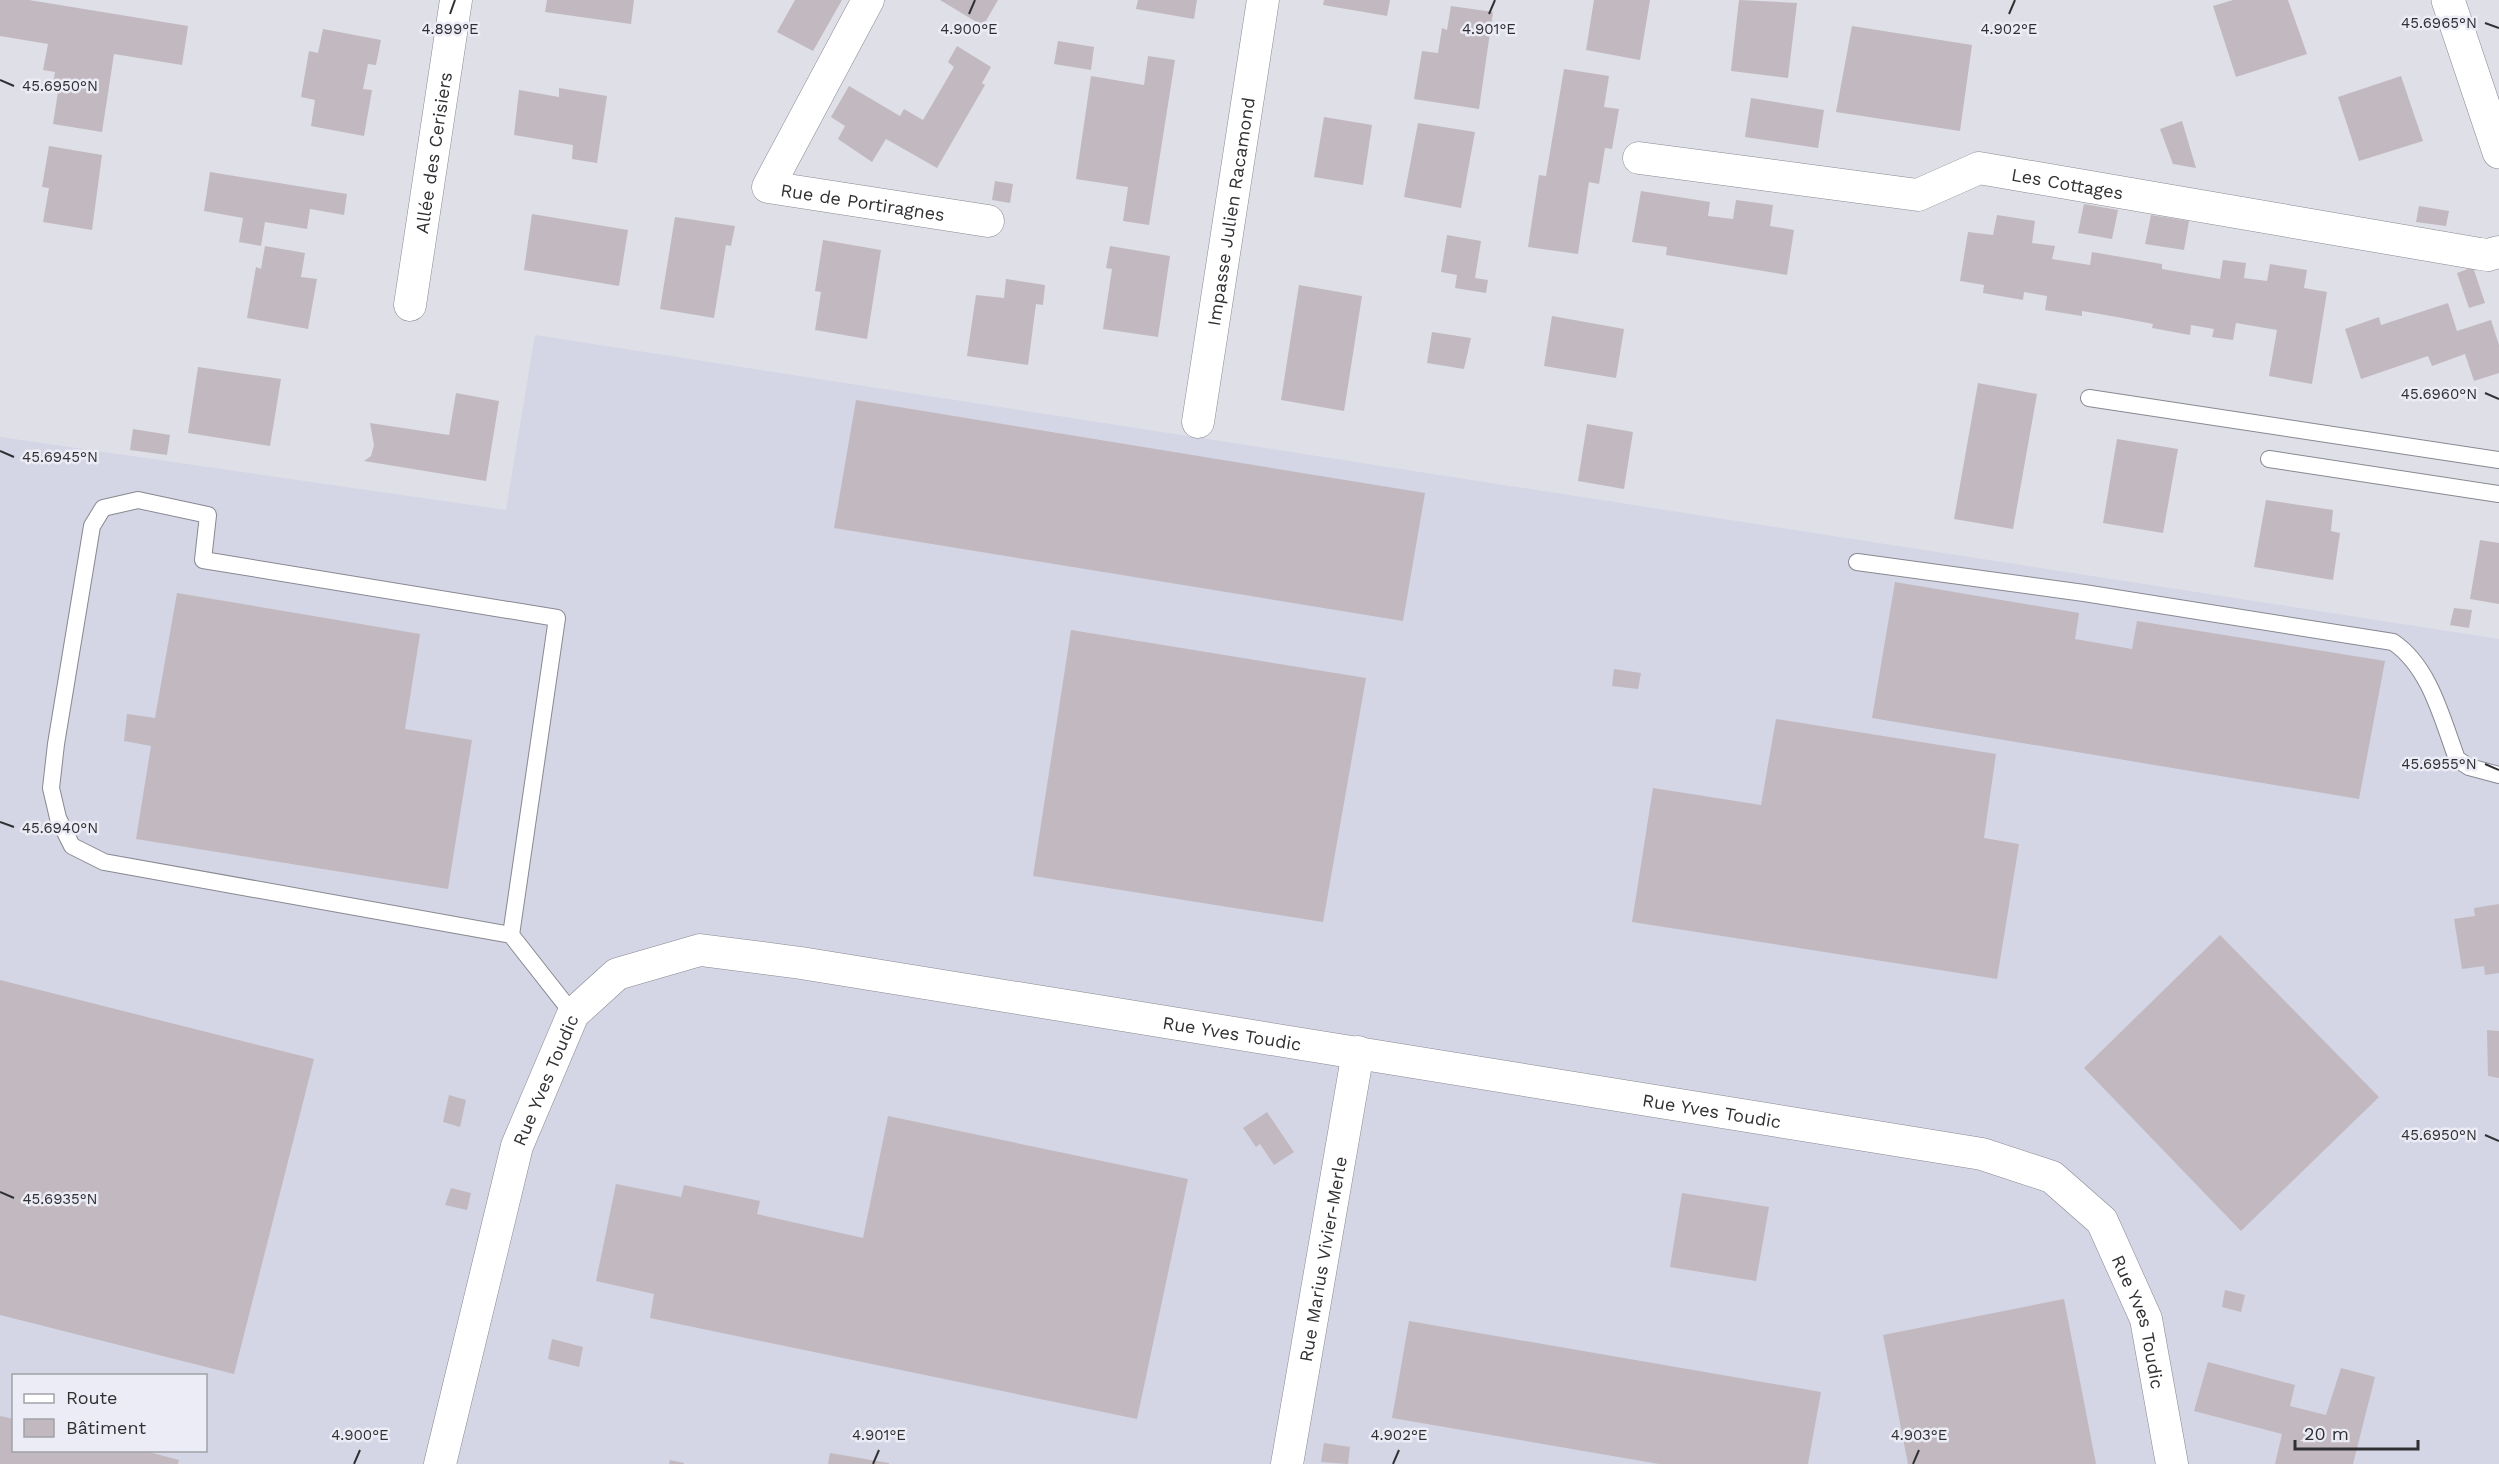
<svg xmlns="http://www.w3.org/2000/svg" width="2499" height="1464" viewBox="0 0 2499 1464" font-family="'Work Sans',sans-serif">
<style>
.built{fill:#d4d5e5;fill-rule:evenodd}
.building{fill:#c1b9bf}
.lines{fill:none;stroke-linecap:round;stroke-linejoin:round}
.service-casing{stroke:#888891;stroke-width:18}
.minor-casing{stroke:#888891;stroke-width:33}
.tertiary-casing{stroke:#888891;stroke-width:34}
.service{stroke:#fff;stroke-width:16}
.minor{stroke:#fff;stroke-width:32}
.tertiary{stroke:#fff;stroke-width:33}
.ticks{fill:none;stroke:#303033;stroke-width:2}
.labels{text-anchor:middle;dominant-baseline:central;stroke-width:5;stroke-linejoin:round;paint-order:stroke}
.street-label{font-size:18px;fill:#303033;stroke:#ececf6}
.ticks-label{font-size:15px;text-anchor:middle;fill:#303033;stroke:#ececf6;stroke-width:5;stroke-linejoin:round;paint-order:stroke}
</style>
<rect width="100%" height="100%" fill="#dfdfe8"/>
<!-- built -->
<path class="built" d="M535,335L2499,639V1464H0V437L506,510ZM14,1376H206V1450H14Z"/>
<!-- building -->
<g class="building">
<path d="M0,0H29L188,26L182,65L114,54L102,132L53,124L58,92L52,91L55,72L43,70L48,44L0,36Z"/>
<path d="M547,0H634L631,24L545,12Z"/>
<path d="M795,0H842L813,51L777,32Z"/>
<path d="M940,0H998L983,26Z"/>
<path d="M1138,0H1197L1194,19L1136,9Z"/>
<path d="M1324,0H1390L1387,16L1323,5Z"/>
<path d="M1594,0H1650L1640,60L1586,50Z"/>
<path d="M1739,0L1797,3L1788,78L1731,71Z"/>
<path d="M2233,0H2288L2307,54L2236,77L2213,6Z"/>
<path d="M1451,6L1493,12L1479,109L1414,99L1422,51L1438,53L1442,28L1447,30Z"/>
<path d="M1852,26L1972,45L1960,131L1836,112Z"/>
<path d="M323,29L381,40L376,65L368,64L363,89L372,90L364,136L311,126L315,100L301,97L309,51L318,53Z"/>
<path d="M1058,41L1094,47L1091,70L1054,64Z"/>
<path d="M957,46L991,67L982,83L985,85L937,168L886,139L872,162L838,139L845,126L831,117L849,86L900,116L904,109L923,120L954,67L948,62Z"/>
<path d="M1148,56L1175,60L1149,225L1123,221L1128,187L1076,179L1091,76L1144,85Z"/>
<path d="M1564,69L1609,76L1604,107L1619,109L1612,149L1605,148L1599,184L1589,182L1578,254L1528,247L1539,175L1546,176Z"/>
<path d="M2401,76L2423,141L2359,161L2338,97Z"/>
<path d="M559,88L607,96L597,163L572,159L573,145L514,135L519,90L559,97Z"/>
<path d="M1751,98L1824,110L1818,148L1745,137Z"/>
<path d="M1324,117L1372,125L1363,185L1314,177Z"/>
<path d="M2182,121L2196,168L2173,164L2160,129Z"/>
<path d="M1418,123L1475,132L1461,208L1404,197Z"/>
<path d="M49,146L102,155L92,230L43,222L49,188L42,187Z"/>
<path d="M210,172L347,194L344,215L310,209L307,229L265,222L261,246L239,242L243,218L204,211Z"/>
<path d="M995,181L1013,184L1010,203L992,200Z"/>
<path d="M1641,191L1710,202L1708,216L1733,219L1736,200L1773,205L1770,226L1794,230L1787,275L1666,255L1667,247L1632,242Z"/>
<path d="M2084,204L2118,210L2112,239L2078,233Z"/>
<path d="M2419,206L2449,211L2446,226L2416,222Z"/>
<path d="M532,214L628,230L619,286L524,270Z"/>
<path d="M1997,215L2035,221L2032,243L2055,246L2052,259L2090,265L2092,252L2162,264V269L2220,279L2223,260L2246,263L2244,278L2267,281L2270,264L2307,270L2304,288L2327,292L2312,384L2269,376L2277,330L2236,323L2233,340L2212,337L2214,329L2191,325L2190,335L2152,328L2153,324L2117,317L2082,311V316L2045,310L2047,296L2024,292L2023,300L1983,293L1984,285L1960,281L1968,232L1993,235Z"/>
<path d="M2151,215L2189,221L2184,250L2145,244Z"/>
<path d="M675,217L735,226L731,246L726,245L714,318L660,309Z"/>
<path d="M1447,235L1481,241L1475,278L1488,280L1486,293L1455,288L1457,275L1441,272Z"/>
<path d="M823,240L881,250L867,339L815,330L821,292L815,291Z"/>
<path d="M265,246L305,253L301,277L317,279L308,329L247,318L256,267L261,269Z"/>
<path d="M1110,246L1170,256L1158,337L1103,329L1112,269L1106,268Z"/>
<path d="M2473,267L2485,303L2469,308L2457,273Z"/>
<path d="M1006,279L1045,285L1043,305L1036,304L1028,365L967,356L976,295L1004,298Z"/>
<path d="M1299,285L1362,296L1344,411L1281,400Z"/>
<path d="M2448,303L2457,331L2491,320L2499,345V373L2474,381L2465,354L2432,366L2428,356L2361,379L2345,329L2379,317L2381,325Z"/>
<path d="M1552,316L1624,329L1616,378L1544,366Z"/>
<path d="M1432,332L1471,338L1464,369L1427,363Z"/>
<path d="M198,367L281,379L270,446L188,433Z"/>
<path d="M1978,383L2037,394L2013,529L1954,519Z"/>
<path d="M456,393L499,401L486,481L364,461L371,456L374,445L370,423L449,435Z"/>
<path d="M856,400L1425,493L1403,621L834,528Z"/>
<path d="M1587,424L1633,432L1624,489L1578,481Z"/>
<path d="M133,429L170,435L167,455L130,450Z"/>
<path d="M2117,439L2178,449L2163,533L2103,523Z"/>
<path d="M2266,500L2333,510L2331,531L2340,533L2333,580L2254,567Z"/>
<path d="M2480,540L2499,543V604L2470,599Z"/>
<path d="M1895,582L2079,613L2075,639L2132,649L2137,621L2385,661L2359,799L1872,718Z"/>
<path d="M177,593L420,634L405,729L472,740L448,889L136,839L151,746L124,741L127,714L155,718Z"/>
<path d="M2454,608L2472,610L2469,628L2450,625Z"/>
<path d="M1071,630L1366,678L1323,922L1033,876Z"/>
<path d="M1614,669L1641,673L1638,689L1612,686Z"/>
<path d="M1776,719L1996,754L1984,838L2019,844L1997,979L1632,922L1653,788L1761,805Z"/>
<path d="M2499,904V973L2485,975L2484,966L2462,969L2454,919L2475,916L2474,908Z"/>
<path d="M2220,935L2379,1097L2241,1231L2084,1068Z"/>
<path d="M0,980L314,1059L234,1374L0,1315Z"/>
<path d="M2487,1030L2499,1031V1078L2488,1076Z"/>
<path d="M449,1095L466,1100L460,1127L443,1122Z"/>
<path d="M1267,1112L1294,1152L1274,1165L1260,1144L1256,1147L1243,1128Z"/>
<path d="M888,1116L1188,1179L1137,1419L650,1318L654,1294L596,1281L616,1184L681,1197L684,1185L760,1201L757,1214L863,1238Z"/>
<path d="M451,1188L471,1193L467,1210L445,1205Z"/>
<path d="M1682,1193L1769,1207L1756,1281L1670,1267Z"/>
<path d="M2225,1290L2245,1295L2241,1312L2222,1307Z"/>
<path d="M2064,1299L2096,1464H1908L1883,1335Z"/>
<path d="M1409,1321L1821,1392L1808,1464H1659L1392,1418Z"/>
<path d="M552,1339L583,1347L579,1367L548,1359Z"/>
<path d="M2208,1362L2295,1385L2290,1406L2326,1415L2341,1368L2375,1377L2353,1464H2275L2282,1434L2194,1411Z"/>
<path d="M0,1416L14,1419V1450H141L179,1460L178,1464H0Z"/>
<path d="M1324,1443L1350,1447L1348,1464L1321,1462Z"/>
<path d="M830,1453L889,1463V1464H828Z"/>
<path d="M670,1460L684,1463V1464H669Z"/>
</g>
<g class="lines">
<!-- service casing -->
<g class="service-casing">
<g id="service">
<path d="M2089,398L2499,460"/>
<path d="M2269,459L2499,494"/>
<path d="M1857,562L2084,593L2393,642C2430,667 2442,719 2457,759L2469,767L2499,775"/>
<path d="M511,935L104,862L72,846L58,818L51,788L56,744L92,526L103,508L138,500L208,515L203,560L557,618L511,935L573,1014"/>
</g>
</g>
<!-- minor casing -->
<g class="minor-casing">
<g id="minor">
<path id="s1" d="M868,0L768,187L988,221"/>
<path id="s2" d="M1639,158L1918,195L1979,168L2480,254L2488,255L2499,252"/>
<path id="s3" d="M410,305L456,0"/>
<path id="s4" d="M1198,422L1263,0"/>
<path id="s5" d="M440,1464L517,1146L573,1014L617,974L700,950L801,963L1982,1154L2052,1177L2102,1221L2146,1319L2172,1464"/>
<path id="s6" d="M1287,1464L1358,1052"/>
</g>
</g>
<!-- tertiary casing -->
<g class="tertiary-casing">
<path id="tertiary" d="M2448,0L2499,152"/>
</g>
<!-- service -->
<use href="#service" class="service"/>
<!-- minor -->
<use href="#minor" class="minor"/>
<!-- tertiary -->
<use href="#tertiary" class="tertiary"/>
</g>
<!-- ticks -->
<path class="ticks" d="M450,14L455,0M969,14L975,0M1489,14L1495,0M2009,14L2015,0M2485,23L2499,28M0,80L14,86M2485,393L2499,399M0,451L14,457M2485,764L2499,770M0,822L14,827M2485,1135L2499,1141M0,1192L14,1198M354,1464L360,1450M873,1464L879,1450M1393,1464L1399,1450M1913,1464L1919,1450"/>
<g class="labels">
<!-- street labels -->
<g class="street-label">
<text stroke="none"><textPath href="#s3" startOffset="154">Allée des Cerisiers</textPath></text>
<text stroke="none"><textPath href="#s2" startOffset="438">Les Cottages</textPath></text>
<text stroke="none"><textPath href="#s1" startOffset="308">Rue de Portiragnes</textPath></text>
<text stroke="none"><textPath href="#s4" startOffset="213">Impasse Julien Racamond</textPath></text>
<text stroke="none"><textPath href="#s5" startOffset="1155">Rue Yves Toudic</textPath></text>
<text stroke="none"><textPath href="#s5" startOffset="399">Rue Yves Toudic</textPath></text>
<text stroke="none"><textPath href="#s5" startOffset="1641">Rue Yves Toudic</textPath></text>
<text stroke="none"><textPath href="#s6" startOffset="208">Rue Marius Vivier-Merle</textPath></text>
<text stroke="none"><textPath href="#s5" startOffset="2163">Rue Yves Toudic</textPath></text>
</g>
</g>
<g class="ticks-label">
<text x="2439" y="28">45.6965°N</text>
<text x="450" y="34">4.899°E</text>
<text x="969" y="34">4.900°E</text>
<text x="1489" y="34">4.901°E</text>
<text x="2009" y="34">4.902°E</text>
<text x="60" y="91">45.6950°N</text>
<text x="2439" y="399">45.6960°N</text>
<text x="60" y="462">45.6945°N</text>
<text x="2439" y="769">45.6955°N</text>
<text x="60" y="833">45.6940°N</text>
<text x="2439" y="1140">45.6950°N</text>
<text x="60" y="1204">45.6935°N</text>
<text x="360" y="1440">4.900°E</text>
<text x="879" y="1440">4.901°E</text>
<text x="1399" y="1440">4.902°E</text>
<text x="1919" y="1440">4.903°E</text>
</g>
<!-- legend -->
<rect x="12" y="1374" width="195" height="78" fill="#ececf6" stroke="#a1a1a8" stroke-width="1.5"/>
<rect x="24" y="1394" width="30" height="9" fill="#ffffff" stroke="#a1a1a8" stroke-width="1.5"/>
<text x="66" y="1404" font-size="18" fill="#303033">Route</text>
<rect x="24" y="1419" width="30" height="18" fill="#c1b9bf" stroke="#a1a1a8" stroke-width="1.5"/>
<text x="66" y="1434" font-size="18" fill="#303033">Bâtiment</text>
<!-- scale -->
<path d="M2295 1440v9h123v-9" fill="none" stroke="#303033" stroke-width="3"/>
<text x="2304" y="1440" font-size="18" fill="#303033" stroke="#ececf6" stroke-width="4.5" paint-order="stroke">20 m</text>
</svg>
